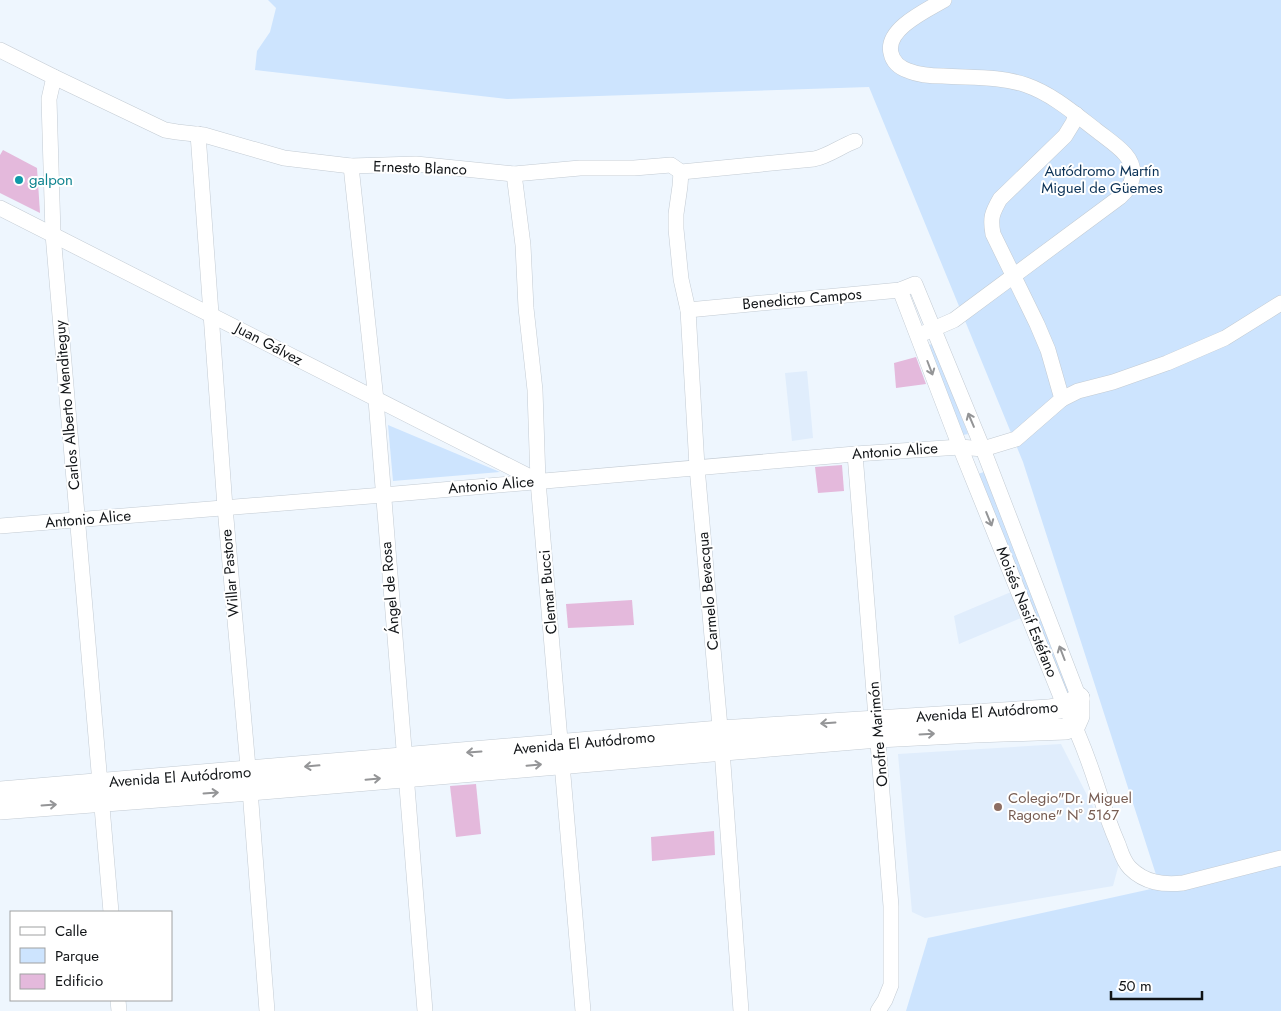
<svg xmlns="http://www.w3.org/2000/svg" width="1281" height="1011" viewBox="0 0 1281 1011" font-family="Jost,sans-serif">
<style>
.built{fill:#e0edfc}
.green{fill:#cde4fe}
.building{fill:#e4b9dc}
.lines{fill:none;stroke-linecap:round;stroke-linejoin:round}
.street-casing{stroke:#c3cbd3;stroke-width:16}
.secondary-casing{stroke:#c3cbd3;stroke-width:22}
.street{stroke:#fff;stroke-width:15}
.secondary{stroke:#fff;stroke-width:21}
.oneway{stroke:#949597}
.culture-dot{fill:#0f9aa8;stroke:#fff;stroke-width:2}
.education-dot{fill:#8d6e63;stroke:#fff;stroke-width:2}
.labels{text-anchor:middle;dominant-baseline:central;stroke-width:4;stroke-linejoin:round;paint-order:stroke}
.street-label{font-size:15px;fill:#111417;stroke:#fff}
.park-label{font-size:15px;fill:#0a3156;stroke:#fff}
.culture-label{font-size:15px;fill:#0d838f;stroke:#fff;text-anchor:start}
.education-label{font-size:15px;fill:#785e54;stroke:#fff;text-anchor:start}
</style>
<rect width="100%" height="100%" fill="#eef6fe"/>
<!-- built -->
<g class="built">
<path d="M807,371L813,438L792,441L785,373Z"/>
<path d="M1011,592L1021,618L959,644L954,616Z"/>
<path d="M1061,744L1120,860L1113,886L925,918L912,912L898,754Z"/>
</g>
<!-- green -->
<g class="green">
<path d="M268,0H1281V1011H906L928,938L1160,887L1023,462L869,87L507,99L255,70L257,51L270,32L276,8Z"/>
<path d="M933,344L968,434L963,435L928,345Z"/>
<path d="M388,425L500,472L393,481Z"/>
<path d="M984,472L1070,696L1064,699L978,474Z"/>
</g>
<!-- building -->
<g class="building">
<path d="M3,150L37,168L40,213L0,193V155Z"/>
<path d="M916,357L926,384L896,388L894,363Z"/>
<path d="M842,465L844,491L818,493L815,467Z"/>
<path d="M632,600L634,625L568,628L566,604Z"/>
<path d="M476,784L481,834L456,837L450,786Z"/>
<path d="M714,831L715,855L652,861L651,837Z"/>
</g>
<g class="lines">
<!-- street casing -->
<g class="street-casing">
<g id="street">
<path d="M0,50L54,77L165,130L177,132L204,135L284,158L351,166L416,164L514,174L580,168H634L671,165L681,172L814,159C829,156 841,146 855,141"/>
<path d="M54,77L49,99L53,234L111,912"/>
<path d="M198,134L225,507L250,790L267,1011"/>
<path d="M351,166L376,400L425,1011"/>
<path d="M681,172L680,186L676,214V229L681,279L688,310L697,467L722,750L741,1011"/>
<path d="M514,174L523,245L526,308L535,390L538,481L583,1011"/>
<path d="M0,208L538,481"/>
<path d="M900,290L960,447L1065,707C1079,733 1089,761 1098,789C1104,808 1110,826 1118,844C1121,852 1123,861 1130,868C1145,883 1163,885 1183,883L1281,858"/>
<path d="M688,310L900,290L915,284L983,449L1079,698"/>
<path d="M924,333L954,320L1120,197C1134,185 1138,169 1125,154C1117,145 1106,138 1096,130C1074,113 1052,94 1026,85C1000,76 969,78 943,76C931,76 919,75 909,71C900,68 893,63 891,53C885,29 927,10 944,0"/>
<path d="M1062,399L1078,391L1113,382L1167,363L1225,338L1281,303"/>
<path d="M855,454L891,906V985L885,1000L878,1011"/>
<path d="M0,526L383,495L855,454L960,447L983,449L1016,439L1062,399L1048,350L1037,324L993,234C990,218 992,213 1000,199L1065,136L1073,123L1076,114"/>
<path d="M118,1000L119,1011"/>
</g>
</g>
<!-- secondary casing -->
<g class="secondary-casing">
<g id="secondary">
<path d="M0,792L720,731L1049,710L1065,707L1079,698"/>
<path d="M0,809L250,790L878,737L975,732L1066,729L1075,725L1079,716V698"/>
</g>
</g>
<!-- street -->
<use href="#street" class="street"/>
<!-- secondary -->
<use href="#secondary" class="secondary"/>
</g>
<!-- one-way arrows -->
<defs><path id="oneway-shaft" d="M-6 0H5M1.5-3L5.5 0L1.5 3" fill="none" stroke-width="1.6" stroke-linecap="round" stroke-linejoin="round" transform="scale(1.25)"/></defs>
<g class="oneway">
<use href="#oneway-shaft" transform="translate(930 368) rotate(69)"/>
<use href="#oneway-shaft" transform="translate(971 420) rotate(-113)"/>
<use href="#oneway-shaft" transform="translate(989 519) rotate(68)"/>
<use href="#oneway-shaft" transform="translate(1062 653) rotate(-111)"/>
<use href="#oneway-shaft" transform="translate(828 723) rotate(176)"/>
<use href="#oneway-shaft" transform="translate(927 734) rotate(-3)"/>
<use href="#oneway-shaft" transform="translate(474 752) rotate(176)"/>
<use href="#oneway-shaft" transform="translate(534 765) rotate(-5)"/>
<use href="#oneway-shaft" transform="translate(312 766) rotate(175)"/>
<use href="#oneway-shaft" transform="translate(373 779) rotate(-5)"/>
<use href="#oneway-shaft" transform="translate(211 793) rotate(-4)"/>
<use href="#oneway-shaft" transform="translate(49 805) rotate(-4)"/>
</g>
<!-- markers -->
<circle class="culture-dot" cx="19" cy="180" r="5"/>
<circle class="education-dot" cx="998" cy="807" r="5"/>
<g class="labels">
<!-- street labels -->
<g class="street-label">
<text transform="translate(420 168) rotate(2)">Ernesto Blanco</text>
<text transform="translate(802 299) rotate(-5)">Benedicto Campos</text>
<text transform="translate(269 344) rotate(28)">Juan Gálvez</text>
<text transform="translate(67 405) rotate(-95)">Carlos Alberto Menditeguy</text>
<text transform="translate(895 451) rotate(-4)">Antonio Alice</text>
<text transform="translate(491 485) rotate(-5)">Antonio Alice</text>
<text transform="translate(88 519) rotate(-5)">Antonio Alice</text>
<text transform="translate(230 573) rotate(-95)">Willar Pastore</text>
<text transform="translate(390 588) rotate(-95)">Ángel de Rosa</text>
<text transform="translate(708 591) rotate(-95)">Carmelo Bevacqua</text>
<text transform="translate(548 592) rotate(-95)">Clemar Bucci</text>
<text transform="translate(1027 612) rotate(68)">Moisés Nasif Estéfano</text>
<text transform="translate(987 712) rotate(-4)">Avenida El Autódromo</text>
<text transform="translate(878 734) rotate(-95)">Onofre Marimón</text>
<text transform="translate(584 743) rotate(-5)">Avenida El Autódromo</text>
<text transform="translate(180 777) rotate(-4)">Avenida El Autódromo</text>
</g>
<!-- park labels -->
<g class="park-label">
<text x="1102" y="171">Autódromo Martín<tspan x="1102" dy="17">Miguel de Güemes</tspan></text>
</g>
<!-- culture labels -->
<g class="culture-label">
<text x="29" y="180">galpon</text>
</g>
<!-- education labels -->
<g class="education-label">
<text x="1008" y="798">Colegio"Dr. Miguel<tspan x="1008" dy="17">Ragone" Nº 5167</tspan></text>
</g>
</g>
<!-- legend -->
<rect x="10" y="911" width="162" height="90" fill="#ffffff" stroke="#a0a1a2"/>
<rect x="20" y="927" width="25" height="8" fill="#ffffff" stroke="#a0a1a2"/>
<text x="55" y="936" font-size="15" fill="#111417">Calle</text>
<rect x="20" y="948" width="25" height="15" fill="#cde4fe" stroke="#a0a1a2"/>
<text x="55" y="961" font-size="15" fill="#111417">Parque</text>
<rect x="20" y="974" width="25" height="15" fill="#e4b9dc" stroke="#a0a1a2"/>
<text x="55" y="986" font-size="15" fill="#111417">Edificio</text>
<!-- scale -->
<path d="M1111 991v8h91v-8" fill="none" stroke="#111417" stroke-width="2.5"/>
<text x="1118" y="991" font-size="15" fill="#111417" stroke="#ffffff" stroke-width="4" paint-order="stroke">50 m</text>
</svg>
